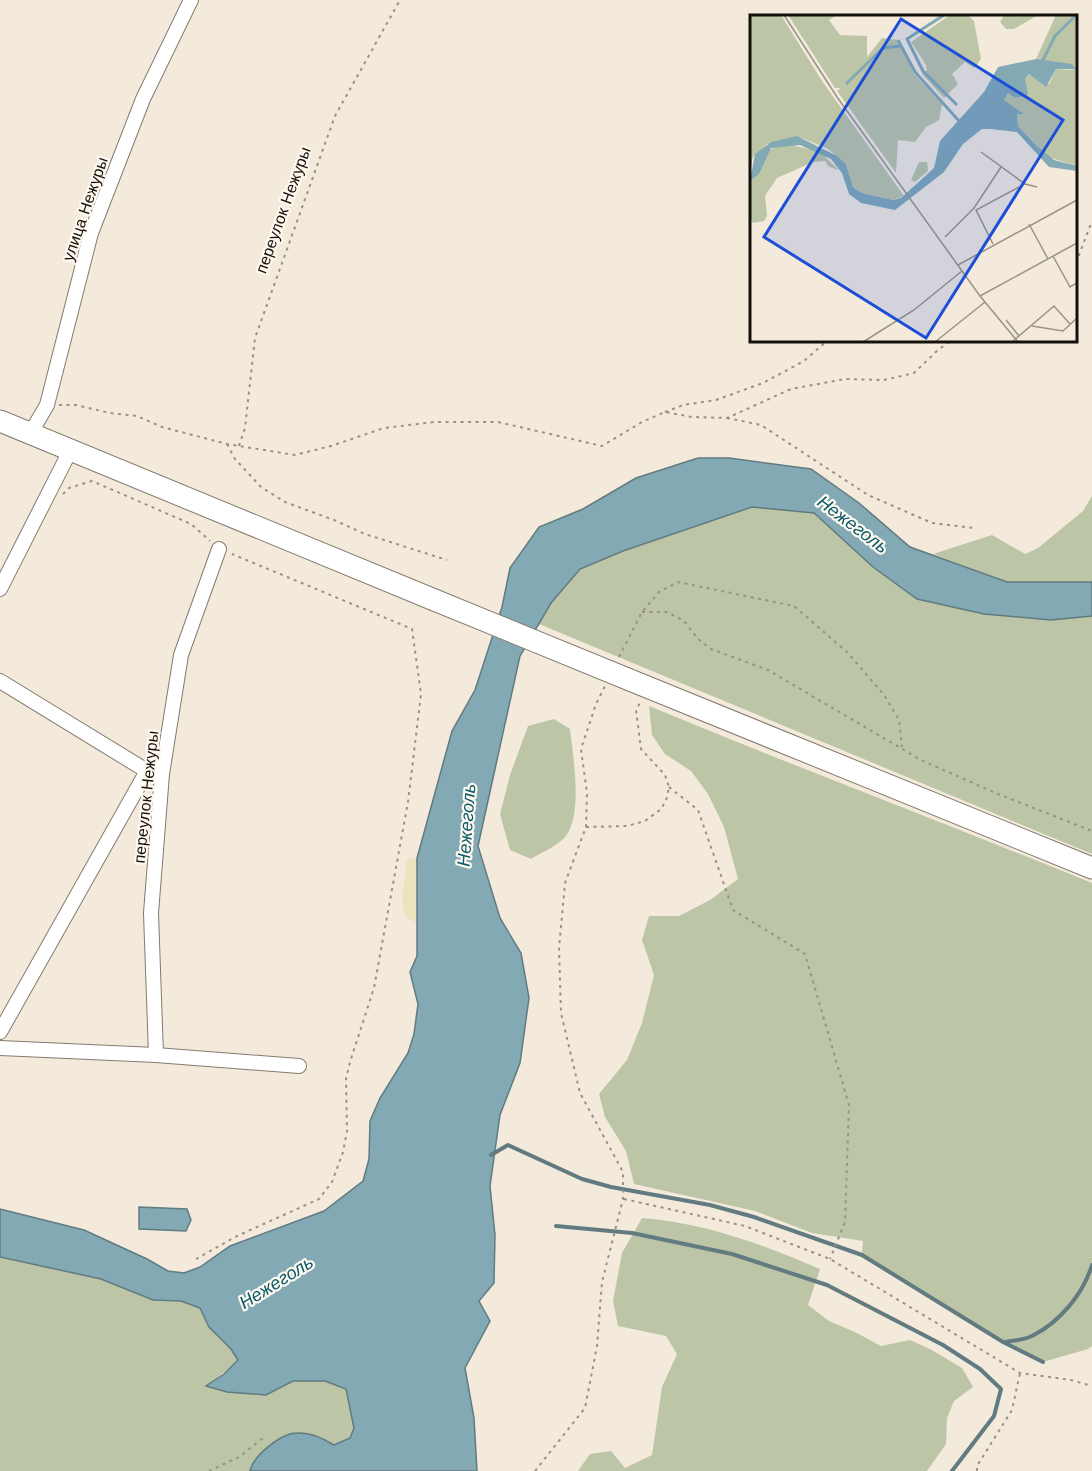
<svg xmlns="http://www.w3.org/2000/svg" width="1092" height="1471" viewBox="0 0 1092 1471" font-family="'Work Sans',sans-serif">
<style>
.green{fill:#bcc6a6}
.sand{fill:#ece2bd}
.water{fill:#82a9b4;stroke:#617b81;stroke-width:1.5}
.lines{fill:none;stroke-linecap:round;stroke-linejoin:round}
.stream{stroke:#617b81;stroke-width:4}
.minor-casing{stroke:#837b6f;stroke-width:16}
.primary-casing{stroke:#837b6f;stroke-width:23}
.path{stroke:#999187;stroke-width:2;stroke-dasharray:3 4.5;stroke-linecap:butt}
.minor{stroke:#fff;stroke-width:14}
.primary{stroke:#fff;stroke-width:21}
.primary-bridge-casing{stroke:#837b6f;stroke-width:23;stroke-linecap:butt}
.primary-bridge{stroke:#fff;stroke-width:21}
.labels{text-anchor:middle;dominant-baseline:central;stroke-width:4.5;stroke-linejoin:round;paint-order:stroke}
.street-label{font-size:16px;fill:#13100b;stroke:#fef8ef}
.water-label{font-size:18px;font-style:italic;fill:#095b6c;stroke:#fef8ef}
.inset-river{fill:none;stroke:#82a9b4;stroke-width:3}
.inset-road{fill:none;stroke:#9a9388;stroke-width:1.5}
.view{fill:#1d4ed8;fill-opacity:0.15;stroke:#1d4ed8;stroke-width:3}
.inset-edge{fill:none;stroke:#13100b;stroke-width:3}
</style>
<rect width="100%" height="100%" fill="#f4eadc"/>
<!-- green -->
<g class="green">
<path d="M1092,496V582H1007L933,554L992,535L1025,554L1038,548L1083,511Z"/>
<path d="M752,507L814,513L873,567L917,599L1051,620L1092,616V854L539,624L551,603L580,569L623,551Z"/>
<path d="M649,706C796,767 945,823 1092,883V1346L1088,1349L1043,1362L1003,1342L862,1255L863,1241L812,1233L755,1211L634,1184L626,1151L605,1117L599,1094L627,1060L642,1023L654,975L642,940L649,916H679L710,900L738,879L724,827L708,794L691,771L665,754L652,735Z"/>
<path d="M554,719L570,729C573,755 583,814 566,836C558,846 542,852 531,859L510,850L500,814L510,775L528,726Z"/>
<path d="M642,1218C704,1223 763,1244 820,1269L808,1305L829,1321L855,1332L881,1346L910,1340L930,1349L962,1368L973,1387L954,1401L947,1418L946,1444L927,1471H578L590,1454L611,1451L625,1468L652,1455L662,1387L677,1354L666,1336L618,1326L613,1301L622,1253Z"/>
<path d="M0,1257L101,1279L153,1300L181,1301L200,1308L209,1327L231,1349L239,1360L207,1386L266,1395L293,1381H325L346,1389L354,1428L350,1438L334,1445L327,1440L251,1465L250,1471H0Z"/>
</g>
<!-- sand -->
<path class="sand" d="M417,858L416,922L405,917L402,900L407,859Z"/>
<!-- water -->
<g class="water">
<path d="M698,458H729L811,469L859,503L910,547L1007,582H1092V616L1051,620L984,614L917,599L873,567L814,513L752,507L623,551L580,569L551,603L520,656L478,846L500,918L521,953L529,998L520,1063L500,1115L490,1186L495,1235L494,1283L479,1301L490,1321L465,1368L474,1418L477,1471H250C253,1456 281,1433 297,1433C310,1432 323,1438 334,1445L350,1438L354,1428L346,1389L325,1381H293L266,1395L227,1392L206,1386L224,1374L238,1360L231,1349L209,1327L200,1308L181,1301L153,1300L101,1279L0,1257V1209L84,1230L147,1259L168,1271L184,1273L200,1267L230,1246L324,1211L363,1181L369,1159L370,1121L380,1098L408,1053L414,1034L418,1004L410,972L417,956V858L452,731L475,690L502,607L510,568L539,527L583,509L636,478Z"/>
<path d="M139,1207L187,1209L191,1220L186,1231L139,1229Z"/>
</g>
<g class="lines">
<!-- stream -->
<g class="stream">
<path d="M491,1155L508,1145L582,1179L611,1187L710,1205L754,1217L862,1255L1003,1342L1043,1362"/>
<path d="M556,1226L632,1233L732,1254L827,1285L943,1345L980,1369L1001,1389L994,1416L952,1471"/>
<path d="M1004,1342C1012,1341 1024,1340 1032,1336C1060,1322 1083,1294 1092,1265"/>
</g>
<!-- minor casing -->
<g class="minor-casing">
<g id="minor">
<path d="M30,434L47,405L91,233L143,99L191,0"/>
<path d="M0,589L70,451"/>
<path d="M0,681L147,771L0,1032"/>
<path d="M0,1048L156,1055L299,1066"/>
<path d="M156,1055L151,913L162,774L181,655L219,549"/>
</g>
</g>
<!-- primary casing -->
<g class="primary-casing">
<g id="primary">
<path d="M0,421L432,599"/>
<path d="M630,680L1092,868"/>
</g>
</g>
<!-- path -->
<g class="path">
<path d="M1076,263L1092,221"/>
<path d="M59,405H76L110,413L137,416L162,427L227,444L295,455L331,446L384,428L434,422H498L602,446L642,422L665,412L692,417L727,418L791,389L845,379L884,380L914,373L938,350L952,340"/>
<path d="M665,412L683,405L716,400L763,383L804,361L828,340"/>
<path d="M727,418L761,425L868,495L932,523L974,528"/>
<path d="M227,444L235,459L261,487L285,502L334,520L365,534L447,560"/>
<path d="M239,446L245,428L255,338L335,116L400,0"/>
<path d="M63,494L69,488L92,481L191,524L210,541"/>
<path d="M642,612H667L684,621L698,639L711,649L768,670L921,760L998,794L1092,831"/>
<path d="M619,657L642,612L659,592L678,582L794,606L848,653L884,695L899,720L902,747"/>
<path d="M669,787L698,810L733,910L805,954L849,1105L845,1222L830,1259"/>
<path d="M586,827L627,826L645,821L660,810L666,801L669,787L665,775L641,749L636,710L641,701"/>
<path d="M624,1199L745,1226L830,1259L1020,1373L1071,1380L1092,1386"/>
<path d="M196,1259L237,1236L319,1199L332,1182L343,1152L347,1131L346,1079L350,1062L374,988L408,802L421,694L412,629L232,554"/>
<path d="M209,1471L239,1457L263,1438"/>
<path d="M535,1471L585,1408L597,1346L602,1282L623,1199V1172L580,1093L561,1013L559,948L565,883L586,827L587,793L581,749L596,704L605,686"/>
<path d="M977,1471V1466L1012,1410L1020,1373"/>
</g>
<!-- minor -->
<use href="#minor" class="minor"/>
<!-- primary -->
<use href="#primary" class="primary"/>
<!-- primary-bridge casing -->
<g class="primary-bridge-casing">
<path id="primary-bridge" d="M432,599L630,680"/>
</g>
<!-- primary-bridge -->
<use href="#primary-bridge" class="primary-bridge"/>
</g>
<g class="labels">
<!-- street labels -->
<g class="street-label">
<text transform="translate(85 209) rotate(-71)">улица Нежуры</text>
<text transform="translate(283 210) rotate(-70)">переулок Нежуры</text>
<text transform="translate(146 797) rotate(-84)">переулок Нежуры</text>
</g>
<!-- water labels -->
<g class="water-label">
<text transform="translate(853 524) rotate(37)">Нежеголь</text>
<text transform="translate(466 825) rotate(-86)">Нежеголь</text>
<text transform="translate(276 1282) rotate(-32)">Нежеголь</text>
</g>
</g>
<!-- overview -->
<g transform="translate(750 15)">
<rect width="327" height="327" fill="#f4eadc"/>
<path d="M0,0H31L72,66L154,181L143,185L112,178L103,172L96,149L78,134L52,123L17,129L3,142L0,155ZM38,0H87L79,5L90,20L117,21V42L132,23L148,25L164,59L192,89L189,105L176,112L165,127L148,125L146,158L87,76L91,73H85ZM200,0H218L224,6L231,44L224,53L215,47L202,59L208,69L194,83L172,59L177,55L176,50L161,27ZM254,0H288L264,14H256L250,7ZM306,0H327V151L298,142L268,111L267,99H273L254,85L258,78L265,83L277,80L275,64L279,59L299,69L306,54L324,55L286,44ZM35,129L69,136L89,155L79,152L75,146L63,147L27,163L15,181L17,200L14,206L3,208L0,204V166L9,159L18,135ZM169,147H177L178,156L165,167L161,165Z" fill="#bcc6a6"/>
<path d="M286,44L322,49L326,54H306L296,72L279,59L275,64L278,80L265,83L258,78L254,85L274,99H267L268,111L287,131L304,145L327,151V156L299,152L267,117L240,114H232L213,129L194,157L145,195L111,188L99,179L92,158L81,144L50,130L21,133L9,159L0,166L5,139L21,127L47,121L87,141L96,149L103,172L112,178L143,185L151,183L184,153L190,126L234,77L248,52Z" fill="#82a9b4"/>
<path class="inset-river" d="M194,0L157,24L173,56L207,90M148,25L165,57L209,106M292,47L305,21L326,0M96,69L133,33L151,31"/>
<path class="inset-road" d="M34,0L87,82L230,281L268,327M231,137L275,169L287,172M279,209L298,244M195,222L224,193L251,152M243,229L226,195L275,169M303,241L320,272L327,268M208,250L327,185M230,281L327,228M256,305L269,321M282,311L313,316L327,303M113,327L164,295L212,256M185,327L235,287M262,327L304,291L320,309"/>
<path class="view" d="M151,4L313,105L176,323L14,222Z"/>
<rect width="327" height="327" class="inset-edge"/>
</g>
</svg>
